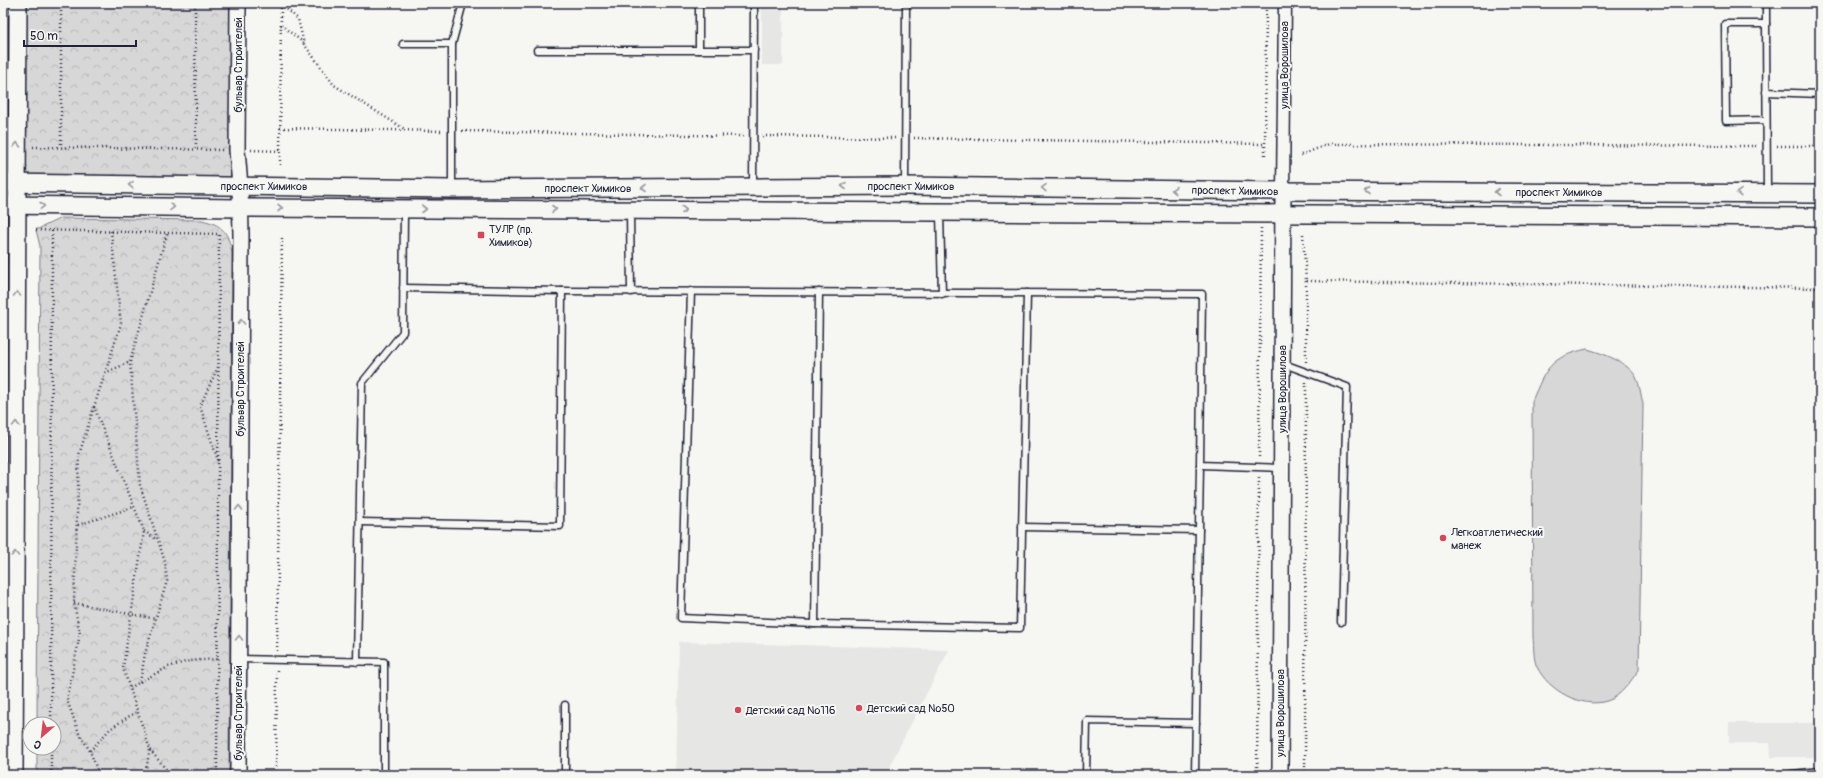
<svg xmlns="http://www.w3.org/2000/svg" width="1823" height="778" viewBox="0 0 1823 778" font-family="Pangolin,sans-serif">
<style>
.built{fill:#e6e6e4}
.grass{fill:#d7d7d7;stroke:#7c7c89}
.forest{fill:url(#forest-crowns);stroke:#7c7c89}
.lines{fill:none;stroke-linecap:round;stroke-linejoin:round}
.service-casing{stroke:#22223b;stroke-width:9}
.minor-casing{stroke:#22223b;stroke-width:15}
.tertiary-casing{stroke:#22223b;stroke-width:18}
.secondary-casing{stroke:#22223b;stroke-width:20}
.path{stroke:#22223b;stroke-width:2.5;stroke-dasharray:1 3;stroke-linecap:butt}
.service{stroke:#f6f6f2;stroke-width:6}
.minor{stroke:#f6f6f2;stroke-width:12}
.tertiary{stroke:#f6f6f2;stroke-width:15}
.secondary{stroke:#f6f6f2;stroke-width:17}
.oneway{stroke:#9797a0}
.poi-dot{fill:#d1495b;stroke:#f6f6f2;stroke-width:1.5}
.labels{text-anchor:middle;dominant-baseline:central;stroke-width:4;stroke-linejoin:round;paint-order:stroke}
.street-label{font-size:11px;fill:#22223b;stroke:#f6f6f2}
.poi-label{font-size:11px;fill:#22223b;stroke:#f6f6f2;text-anchor:start}
</style>
<defs>
<pattern id="forest-crowns" width="20" height="18" patternUnits="userSpaceOnUse"><rect width="20" height="18" fill="#d7d7d7"/><path d="M2 6a3 3 0 1 1 6 0M12 15a3 3 0 1 1 6 0" fill="none" stroke="#b8b8b9"/></pattern>
</defs>
<rect width="100%" height="100%" fill="#f6f6f2"/>
<filter id="ink" filterUnits="userSpaceOnUse"><feTurbulence type="fractalNoise" baseFrequency=".025" numOctaves="2"/><feDisplacementMap in="SourceGraphic" scale="8" xChannelSelector="R" yChannelSelector="G"/><feConvolveMatrix kernelMatrix="1 2 1 2 8 2 1 2 1" color-interpolation-filters="sRGB"/></filter>
<g filter="url(#ink)">
<!-- built -->
<g class="built">
<rect x="762" y="3" width="21" height="62"/>
<path d="M679,642L800,645L949,650L890,765L889,775H676Z"/>
<path d="M1729,723H1820V757H1771L1770,743H1729Z"/>
</g>
<!-- grass -->
<path class="grass" d="M1587,349C1602,353 1628,362 1636,377C1640,385 1641,396 1643,404L1639,670C1631,680 1621,697 1607,701C1581,709 1548,690 1537,667C1533,659 1534,646 1533,637L1532,401C1546,368 1550,357 1587,349Z"/>
<!-- forest -->
<g class="forest">
<path d="M18,3H238L240,186L17,184Z"/>
<path d="M61,218L202,220C223,225 228,232 232,253L229,775H37V748H54V724H37L40,246L36,230Z"/>
</g>
<g class="lines">
<!-- service casing -->
<g class="service-casing">
<g id="service">
<path d="M699,3V50"/>
<path d="M1766,3V24"/>
<path d="M403,44H452V187"/>
<path d="M452,44L463,3"/>
<path d="M537,50H754"/>
<path d="M1766,92L1820,94"/>
<path d="M1766,120L1726,121L1725,24H1766L1767,193"/>
<path d="M753,185L754,3"/>
<path d="M905,185L906,3"/>
<path d="M630,211L631,292"/>
<path d="M940,213L942,294"/>
<path d="M562,291L1202,294L1200,465L1281,468"/>
<path d="M691,291L681,618L815,624L1020,628L1027,293"/>
<path d="M1284,364L1347,387L1341,622"/>
<path d="M360,522L560,526L562,291L403,288"/>
<path d="M1022,527L1199,530"/>
<path d="M815,624L819,292"/>
<path d="M239,659L384,662V775"/>
<path d="M357,662L362,383L403,332L404,210"/>
<path d="M565,705V775"/>
<path d="M1086,775L1087,721L1196,723"/>
<path d="M1195,775L1200,465"/>
<path d="M1783,775L1820,771"/>
</g>
</g>
<!-- minor casing -->
<g class="minor-casing">
<path id="minor" d="M1283,191L1285,3"/>
</g>
<!-- tertiary casing -->
<g class="tertiary-casing">
<g id="tertiary">
<path d="M238,3L237,150L240,186L241,235L238,775"/>
<path d="M1280,775L1283,191"/>
</g>
</g>
<!-- secondary casing -->
<g class="secondary-casing">
<g id="secondary">
<path d="M3,183L452,189L905,186L1283,191L1820,194"/>
<path d="M3,205L241,208L1820,217"/>
<path d="M14,775L18,3"/>
</g>
</g>
<!-- path -->
<g class="path">
<path d="M61,3V147"/>
<path d="M195,3L196,149"/>
<path d="M281,4L298,19L304,44L334,85L406,130"/>
<path d="M281,25L304,43"/>
<path d="M280,128L443,131"/>
<path d="M462,131L745,136"/>
<path d="M762,136L897,138"/>
<path d="M914,138L1265,144"/>
<path d="M1777,146H1820"/>
<path d="M33,147L224,150"/>
<path d="M251,150L280,151"/>
<path d="M1265,155L1266,3"/>
<path d="M1301,155L1329,144L1758,146"/>
<path d="M280,165L281,3"/>
<path d="M36,230L219,234L217,775"/>
<path d="M111,231L121,324L94,407L144,531L123,668L150,749L145,775"/>
<path d="M1303,234L1306,281L1820,288"/>
<path d="M1306,362V281"/>
<path d="M105,373L130,362"/>
<path d="M94,407L79,455L74,603L80,634L67,700L79,733L90,751L99,775"/>
<path d="M1259,457L1261,228"/>
<path d="M218,461L200,406L218,367"/>
<path d="M78,525L134,507"/>
<path d="M144,531L156,539"/>
<path d="M74,603L156,619"/>
<path d="M277,651L282,236"/>
<path d="M140,682L168,667L189,661L217,659"/>
<path d="M130,688L140,682L145,654L167,581L165,562L140,485L130,362L167,233"/>
<path d="M51,724L52,231"/>
<path d="M150,750L171,775"/>
<path d="M90,751L110,729L137,711"/>
<path d="M51,775V748"/>
<path d="M276,775L277,670"/>
<path d="M1257,775L1259,476"/>
<path d="M1305,775L1306,381"/>
</g>
<!-- service -->
<use href="#service" class="service"/>
<!-- minor -->
<use href="#minor" class="minor"/>
<!-- tertiary -->
<use href="#tertiary" class="tertiary"/>
<!-- secondary -->
<use href="#secondary" class="secondary"/>
</g>
<!-- one-way arrows -->
<defs><path id="oneway-chevron" d="M-2-3.5L2.5 0L-2 3.5" fill="none" stroke-width="1.6" stroke-linecap="round" stroke-linejoin="round"/></defs>
<g class="oneway">
<use href="#oneway-chevron" transform="translate(17 145) rotate(-90)"/>
<use href="#oneway-chevron" transform="translate(131 185) rotate(-179)"/>
<use href="#oneway-chevron" transform="translate(844 186) rotate(180)"/>
<use href="#oneway-chevron" transform="translate(644 188) rotate(180)"/>
<use href="#oneway-chevron" transform="translate(1044 188) rotate(-179)"/>
<use href="#oneway-chevron" transform="translate(1174 190) rotate(-179)"/>
<use href="#oneway-chevron" transform="translate(1367 191) rotate(-180)"/>
<use href="#oneway-chevron" transform="translate(1497 192) rotate(-180)"/>
<use href="#oneway-chevron" transform="translate(1739 193) rotate(-179)"/>
<use href="#oneway-chevron" transform="translate(42 206) rotate(1)"/>
<use href="#oneway-chevron" transform="translate(172 207) rotate(1)"/>
<use href="#oneway-chevron" transform="translate(280 208)"/>
<use href="#oneway-chevron" transform="translate(424 209)"/>
<use href="#oneway-chevron" transform="translate(554 209)"/>
<use href="#oneway-chevron" transform="translate(684 210)"/>
<use href="#oneway-chevron" transform="translate(17 294) rotate(-90)"/>
<use href="#oneway-chevron" transform="translate(241 322) rotate(-90)"/>
<use href="#oneway-chevron" transform="translate(16 424) rotate(-90)"/>
<use href="#oneway-chevron" transform="translate(239 508) rotate(-90)"/>
<use href="#oneway-chevron" transform="translate(15 554) rotate(-90)"/>
<use href="#oneway-chevron" transform="translate(239 638) rotate(-90)"/>
</g>
</g>
<!-- markers -->
<g class="poi-dot">
<rect x="477" y="231" width="8" height="8" rx="2"/>
<circle cx="1443" cy="538" r="4"/>
<circle cx="859" cy="708" r="4"/>
<circle cx="738" cy="710" r="4"/>
</g>
<g class="labels">
<!-- street labels -->
<g class="street-label">
<text transform="translate(238 65) rotate(-90)">бульвар Строителей</text>
<text transform="translate(1284 65) rotate(-90)">улица Ворошилова</text>
<text x="264" y="186">проспект Химиков</text>
<text x="911" y="186">проспект Химиков</text>
<text x="588" y="188">проспект Химиков</text>
<text transform="translate(1235 191) rotate(1)">проспект Химиков</text>
<text x="1559" y="192">проспект Химиков</text>
<text transform="translate(240 389) rotate(-90)">бульвар Строителей</text>
<text transform="translate(1282 389) rotate(-90)">улица Ворошилова</text>
<text transform="translate(238 713) rotate(-90)">бульвар Строителей</text>
<text transform="translate(1280 713) rotate(-90)">улица Ворошилова</text>
</g>
<!-- poi labels -->
<g class="poi-label">
<text x="489" y="229">ТУЛР (пр.<tspan x="489" dy="13">Химиков)</tspan></text>
<text x="1451" y="532">Легкоатлетический<tspan x="1451" dy="13">манеж</tspan></text>
<text x="867" y="708">Детский сад №50</text>
<text x="746" y="710">Детский сад №116</text>
</g>
</g>
<!-- margin -->
<rect width="1823" height="778" fill="none" stroke="#f6f6f2" stroke-width="16"/>
<rect x="8" y="8" width="1807" height="762" fill="none" stroke="#22223b" stroke-width="1.5" filter="url(#ink)"/>
<!-- north arrow -->
<g transform="translate(42 736) rotate(208)"><circle r="19" fill="#f6f6f2" stroke="#a1a1a9"/>
<path d="M0-3L7 15L0 10L-7 15Z" fill="#d1495b"/>
<text y="-6" font-size="11" font-weight="bold" text-anchor="middle" fill="#22223b">С</text>
</g>
<!-- scale -->
<path d="M24 40v6h112v-6" fill="none" stroke="#22223b" stroke-width="2"/>
<text x="30" y="40" font-size="12" fill="#22223b" stroke="#f6f6f2" stroke-width="3" paint-order="stroke">50 m</text>
</svg>
